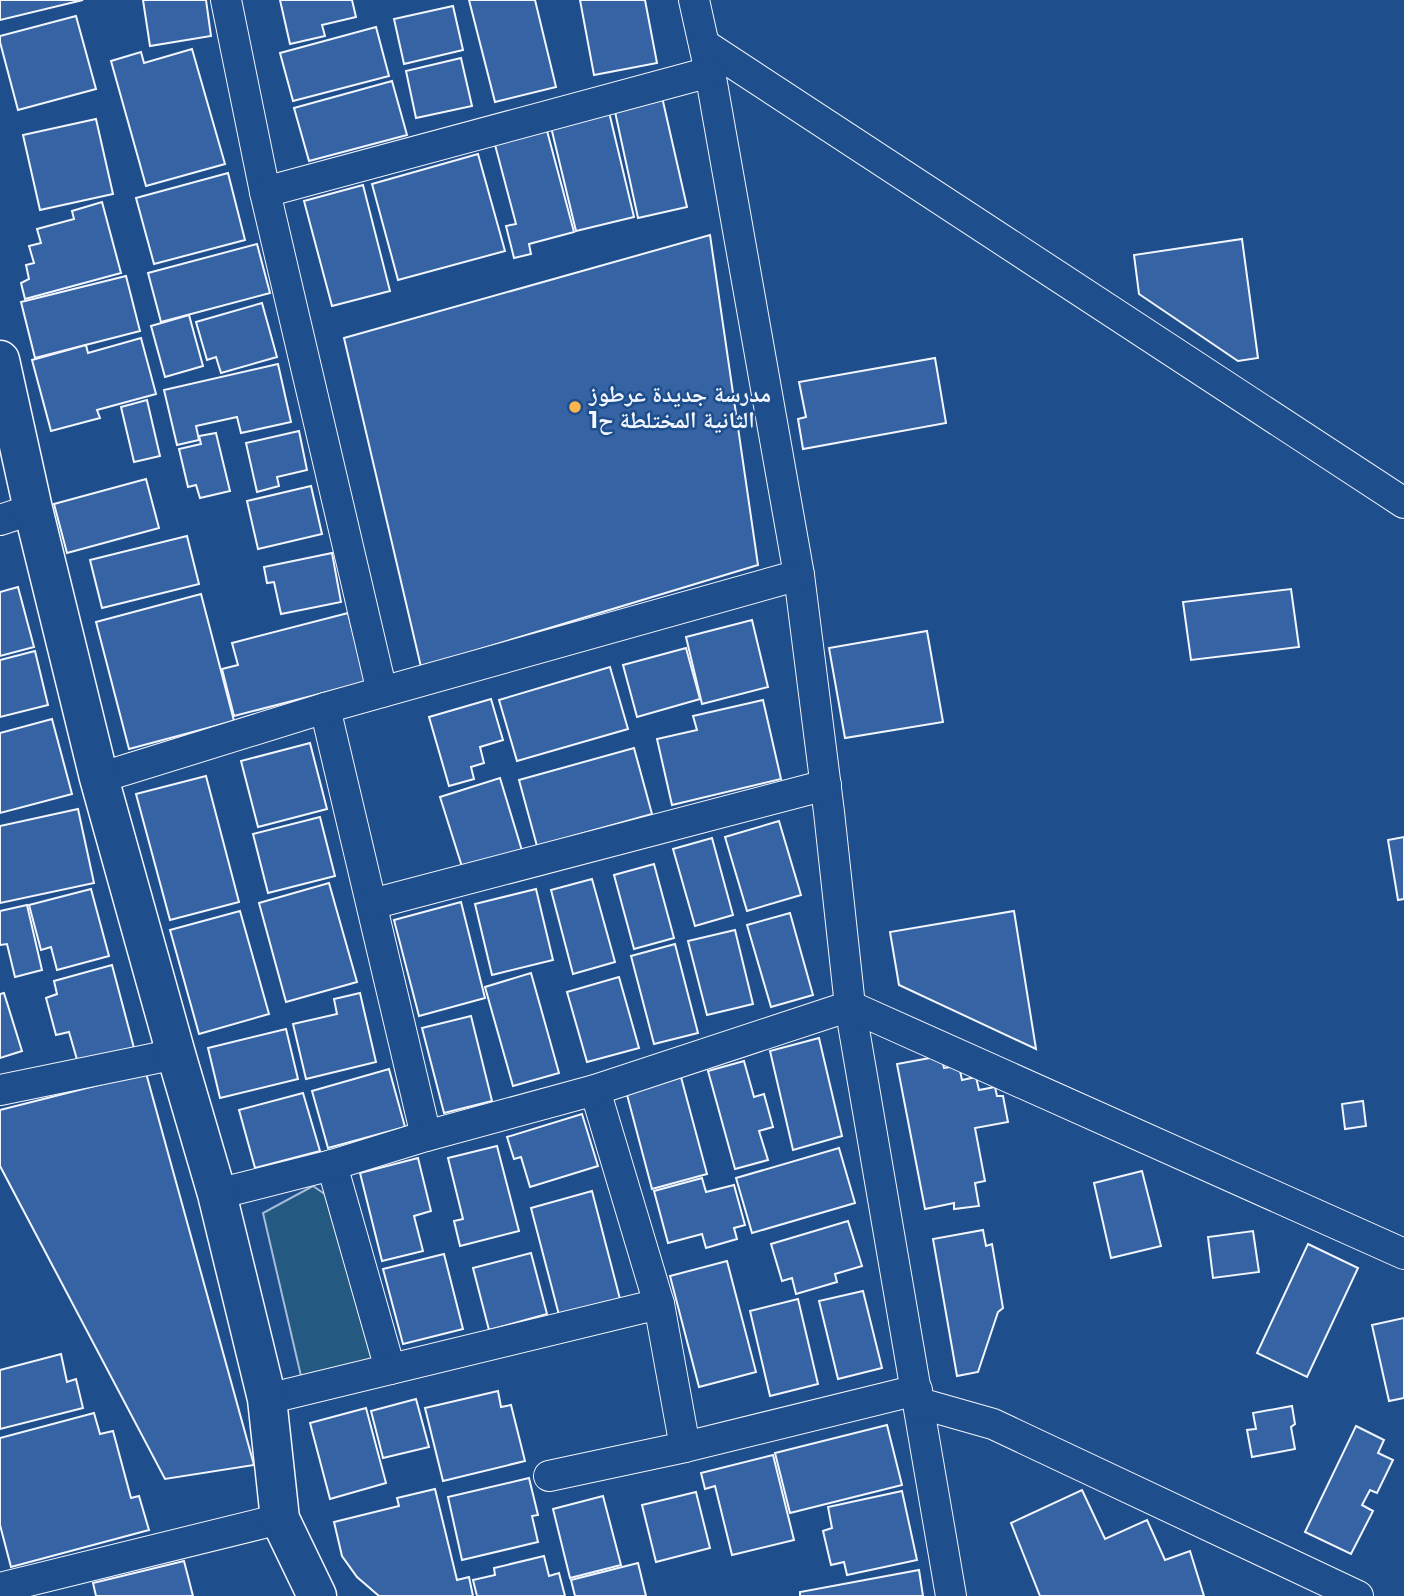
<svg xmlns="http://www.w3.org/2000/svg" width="1404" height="1596" viewBox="0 0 1404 1596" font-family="Montserrat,'Noto Naskh Arabic',sans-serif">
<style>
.green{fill:#245a82;stroke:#a8bbd7;stroke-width:2}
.building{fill:#3563a3;stroke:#f2f6ff;stroke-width:2}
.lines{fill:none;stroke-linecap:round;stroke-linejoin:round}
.street-casing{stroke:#f2f6ff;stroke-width:32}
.secondary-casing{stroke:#f2f6ff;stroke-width:41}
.street{stroke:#1f4e8c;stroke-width:30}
.secondary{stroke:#1f4e8c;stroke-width:38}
.poi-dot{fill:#ffb74d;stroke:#1f4e8c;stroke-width:2.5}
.labels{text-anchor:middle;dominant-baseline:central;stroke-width:5;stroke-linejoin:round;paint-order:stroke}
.poi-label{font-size:23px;font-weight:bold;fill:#f2f6ff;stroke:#1f4e8c;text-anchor:start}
</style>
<rect width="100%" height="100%" fill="#1f4e8c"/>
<!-- green -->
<path class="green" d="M313,1186L332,1199L376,1362L301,1376L263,1213Z"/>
<!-- building -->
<g class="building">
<path d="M0,0H83L0,20Z"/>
<path d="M143,0H206L211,36L150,46Z"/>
<path d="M280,0H352L356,17L322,25L325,36L290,44Z"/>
<path d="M469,0H535L556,87L495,102Z"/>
<path d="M580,0H645L657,63L594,75Z"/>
<path d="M453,6L463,50L404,64L394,19Z"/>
<path d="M76,16L96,89L18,110L0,42V36Z"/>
<path d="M376,27L389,76L293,101L280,53Z"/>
<path d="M192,49L225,164L146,186L111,61L141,52L144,63Z"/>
<path d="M461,58L472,106L416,118L406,71Z"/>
<path d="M392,81L407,135L309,161L294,108Z"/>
<path d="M662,97L687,207L638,218L614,107Z"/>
<path d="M609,112L634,217L576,231L551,127Z"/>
<path d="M96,119L113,194L40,210L23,135Z"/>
<path d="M546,127L574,232L529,244L531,254L514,258L506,226L516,224L494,141Z"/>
<path d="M478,154L505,251L398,280L372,184Z"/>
<path d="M228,173L245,240L154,264L136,198Z"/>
<path d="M363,185L390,291L332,306L304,201Z"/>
<path d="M102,202L121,273L25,299L21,283L29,279L26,265L34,263L29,246L41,243L37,229L74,219L72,211Z"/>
<path d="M710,235L758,565L421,667L344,338Z"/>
<path d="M1242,239L1258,358L1238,361L1139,294L1134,255Z"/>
<path d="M257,244L270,293L161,322L148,273Z"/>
<path d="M126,276L140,331L35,358L21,302Z"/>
<path d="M262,303L277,357L221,373L216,357L207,360L196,322Z"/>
<path d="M189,315L203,366L165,377L151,326Z"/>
<path d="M141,338L156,394L97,410L100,418L51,431L32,360L86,345L88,353Z"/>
<path d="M935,358L946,423L803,449L798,419L806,417L799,382Z"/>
<path d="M278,364L291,422L241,433L237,417L196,426L199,440L177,445L164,390Z"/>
<path d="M147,400L160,456L134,462L121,407Z"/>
<path d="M299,431L307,470L277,477L279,486L257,492L246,443Z"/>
<path d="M216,433L230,491L200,498L196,485L188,487L179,449L201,444L199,436Z"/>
<path d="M146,479L159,528L67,553L54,504Z"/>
<path d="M311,486L322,534L258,549L247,501Z"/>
<path d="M187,536L199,584L102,608L90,560Z"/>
<path d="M332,553L341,602L281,614L274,582L267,583L264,567Z"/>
<path d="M18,587L34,647L0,656V592Z"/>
<path d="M1291,589L1299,647L1191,660L1183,602Z"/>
<path d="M201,594L234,721L129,749L96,622Z"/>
<path d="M348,613L366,682L234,716L222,669L238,665L232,643Z"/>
<path d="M752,620L768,687L702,704L686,637Z"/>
<path d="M927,631L943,722L845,738L829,648Z"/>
<path d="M686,648L700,699L637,717L623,665Z"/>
<path d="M35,651L48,705L0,717V660Z"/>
<path d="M610,667L628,729L517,761L499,700Z"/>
<path d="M491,699L503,740L480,747L484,763L471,767L474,779L449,786L429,717Z"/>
<path d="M763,700L781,779L672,805L657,739L697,730L693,716Z"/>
<path d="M52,719L72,794L0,813V733Z"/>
<path d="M310,743L327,809L258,827L241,761Z"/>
<path d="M634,748L652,814L537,846L519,780Z"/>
<path d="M206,776L239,902L170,920L136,794Z"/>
<path d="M500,778L523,854L464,873L440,797Z"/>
<path d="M78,809L94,883L0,903V826Z"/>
<path d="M320,817L335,876L268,893L253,834Z"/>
<path d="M779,821L801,895L747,911L725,837Z"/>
<path d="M1404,837V899L1398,900L1388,840Z"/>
<path d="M712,838L733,915L695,926L673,849Z"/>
<path d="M654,864L674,938L634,949L614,875Z"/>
<path d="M592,879L615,962L573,974L551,890Z"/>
<path d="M329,883L357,982L286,1002L259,903Z"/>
<path d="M91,889L109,956L57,970L51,947L41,950L29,905Z"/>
<path d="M536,889L553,960L492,975L475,904Z"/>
<path d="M461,902L485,998L419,1016L394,920Z"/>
<path d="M27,905L42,970L15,977L7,944L0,945V911Z"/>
<path d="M240,911L269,1014L199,1034L170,930Z"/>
<path d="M1014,911L1036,1049L899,985L890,932Z"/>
<path d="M790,913L813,995L771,1007L747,925Z"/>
<path d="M735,930L753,1004L707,1015L688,941Z"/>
<path d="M675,944L698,1033L654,1044L631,956Z"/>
<path d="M112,965L134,1048L78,1063L69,1032L56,1035L46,998L57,994L54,981Z"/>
<path d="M531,973L559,1073L513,1086L485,987Z"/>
<path d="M619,977L639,1048L587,1062L567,992Z"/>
<path d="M4,993L22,1051L0,1058V994Z"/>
<path d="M360,993L376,1062L306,1079L293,1024L337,1014L334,999Z"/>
<path d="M471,1016L492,1101L444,1113L422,1028Z"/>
<path d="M286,1029L298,1079L220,1098L208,1048Z"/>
<path d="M819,1038L842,1136L793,1150L770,1051Z"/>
<path d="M941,1056L944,1068L959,1066L962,1080L976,1077L979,1090L995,1087L997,1096H1003L1008,1122L975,1128L985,1181L975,1183L979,1206L954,1209V1203L925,1209L897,1064Z"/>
<path d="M744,1061L754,1097L764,1094L773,1127L759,1131L768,1160L735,1169L708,1071Z"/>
<path d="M389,1069L405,1127L328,1148L312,1091Z"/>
<path d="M146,1073L254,1465L165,1479L0,1166V1110Z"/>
<path d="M681,1077L707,1174L652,1189L626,1091Z"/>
<path d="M303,1093L320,1151L255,1168L239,1110Z"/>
<path d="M1363,1101L1366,1126L1345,1129L1342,1104Z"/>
<path d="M582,1114L598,1166L530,1187L521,1157L514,1159L507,1137Z"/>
<path d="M497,1146L519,1231L460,1246L454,1221L463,1219L448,1158Z"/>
<path d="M839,1148L855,1203L752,1233L736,1178Z"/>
<path d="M418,1158L431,1211L414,1216L423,1251L382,1261L360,1173Z"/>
<path d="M1142,1171L1161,1246L1111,1258L1094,1183Z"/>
<path d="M702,1178L706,1192L734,1185L745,1225L734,1228L737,1239L706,1248L702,1234L668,1243L654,1191Z"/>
<path d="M592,1191L620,1299L559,1315L531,1208Z"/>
<path d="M848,1221L862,1266L835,1274L837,1282L796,1294L792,1278L782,1281L771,1244Z"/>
<path d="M983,1230L986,1246L992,1244L1003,1308L998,1312L978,1372L957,1376L933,1239Z"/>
<path d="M1253,1231L1259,1272L1213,1278L1208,1237Z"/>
<path d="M1308,1244L1358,1268L1307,1377L1257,1353Z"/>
<path d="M531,1253L547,1314L489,1330L473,1268Z"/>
<path d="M444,1254L463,1329L403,1344L383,1269Z"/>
<path d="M727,1261L756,1372L699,1387L670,1276Z"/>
<path d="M863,1291L882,1368L838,1379L819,1301Z"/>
<path d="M798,1299L818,1384L770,1396L750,1311Z"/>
<path d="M1404,1318V1398L1389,1401L1372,1325Z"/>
<path d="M61,1354L67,1382L76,1379L83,1408L0,1429V1370Z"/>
<path d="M498,1391L501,1407L511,1405L525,1461L443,1481L425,1408Z"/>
<path d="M416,1399L429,1447L383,1458L371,1411Z"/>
<path d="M1292,1406L1295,1424L1291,1427L1295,1449L1252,1457L1247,1430L1256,1429L1253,1413Z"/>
<path d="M366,1408L386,1483L330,1499L310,1423Z"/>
<path d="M94,1413L100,1434L113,1431L131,1498L139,1496L149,1530L11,1567L0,1525V1438Z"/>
<path d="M887,1425L902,1485L790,1513L775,1453Z"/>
<path d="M1356,1426L1384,1440L1378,1453L1393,1460L1377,1493L1370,1490L1362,1505L1373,1511L1351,1554L1305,1532Z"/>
<path d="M773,1455L794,1540L732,1555L715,1486L705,1489L701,1473Z"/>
<path d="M529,1478L538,1515L532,1516L538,1542L462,1560L448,1497Z"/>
<path d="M435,1489L457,1580L469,1577L473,1596H379L357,1577L342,1556L334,1522L399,1506L397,1498Z"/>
<path d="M1082,1490L1105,1539L1147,1520L1165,1560L1190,1551L1204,1596H1040L1011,1523Z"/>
<path d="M902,1491L917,1560L847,1575L844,1562L831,1565L823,1531L832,1528L828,1507Z"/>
<path d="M696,1492L710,1548L656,1562L642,1505Z"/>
<path d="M603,1496L621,1565L570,1578L553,1509Z"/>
<path d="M544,1556L549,1576L559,1573L565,1596H477L473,1580L495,1575L494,1568Z"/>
<path d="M184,1561L193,1596H96L93,1583Z"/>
<path d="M638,1563L646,1596H575L571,1580Z"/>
<path d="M919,1570L923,1596H800V1592Z"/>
</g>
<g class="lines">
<!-- street casing -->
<g class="street-casing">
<g id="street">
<path d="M226,0L265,192L382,692"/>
<path d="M694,0L710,72L799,575L829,812L850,1006L951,1596"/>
<path d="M705,45L1404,503"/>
<path d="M265,192L710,72"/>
<path d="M0,520L33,509"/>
<path d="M325,708L426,1136"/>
<path d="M99,778L325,708L799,575"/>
<path d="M372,904L826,785"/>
<path d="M0,1090L176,1054"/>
<path d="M595,1090L659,1304L685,1447"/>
<path d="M332,1165L390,1369"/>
<path d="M217,1194L332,1165L426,1136L595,1090L850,1006L1404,1254"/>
<path d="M267,1399L659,1304"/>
<path d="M919,1403L993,1424L1358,1596"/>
<path d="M549,1476L685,1447L917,1390"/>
<path d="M0,1588L280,1519"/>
</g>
</g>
<!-- secondary casing -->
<g class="secondary-casing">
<path id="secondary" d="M0,360L33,509L99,778L176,1054L217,1194L267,1399L280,1519L317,1596"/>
</g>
<!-- street -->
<use href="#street" class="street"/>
<!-- secondary -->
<use href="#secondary" class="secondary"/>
</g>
<!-- markers -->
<circle class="poi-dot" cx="575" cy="407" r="7"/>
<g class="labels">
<!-- poi labels -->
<g class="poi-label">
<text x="589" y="394">مدرسة جديدة عرطوز<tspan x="589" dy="26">الثانية المختلطة ح1</tspan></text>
</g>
</g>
</svg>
